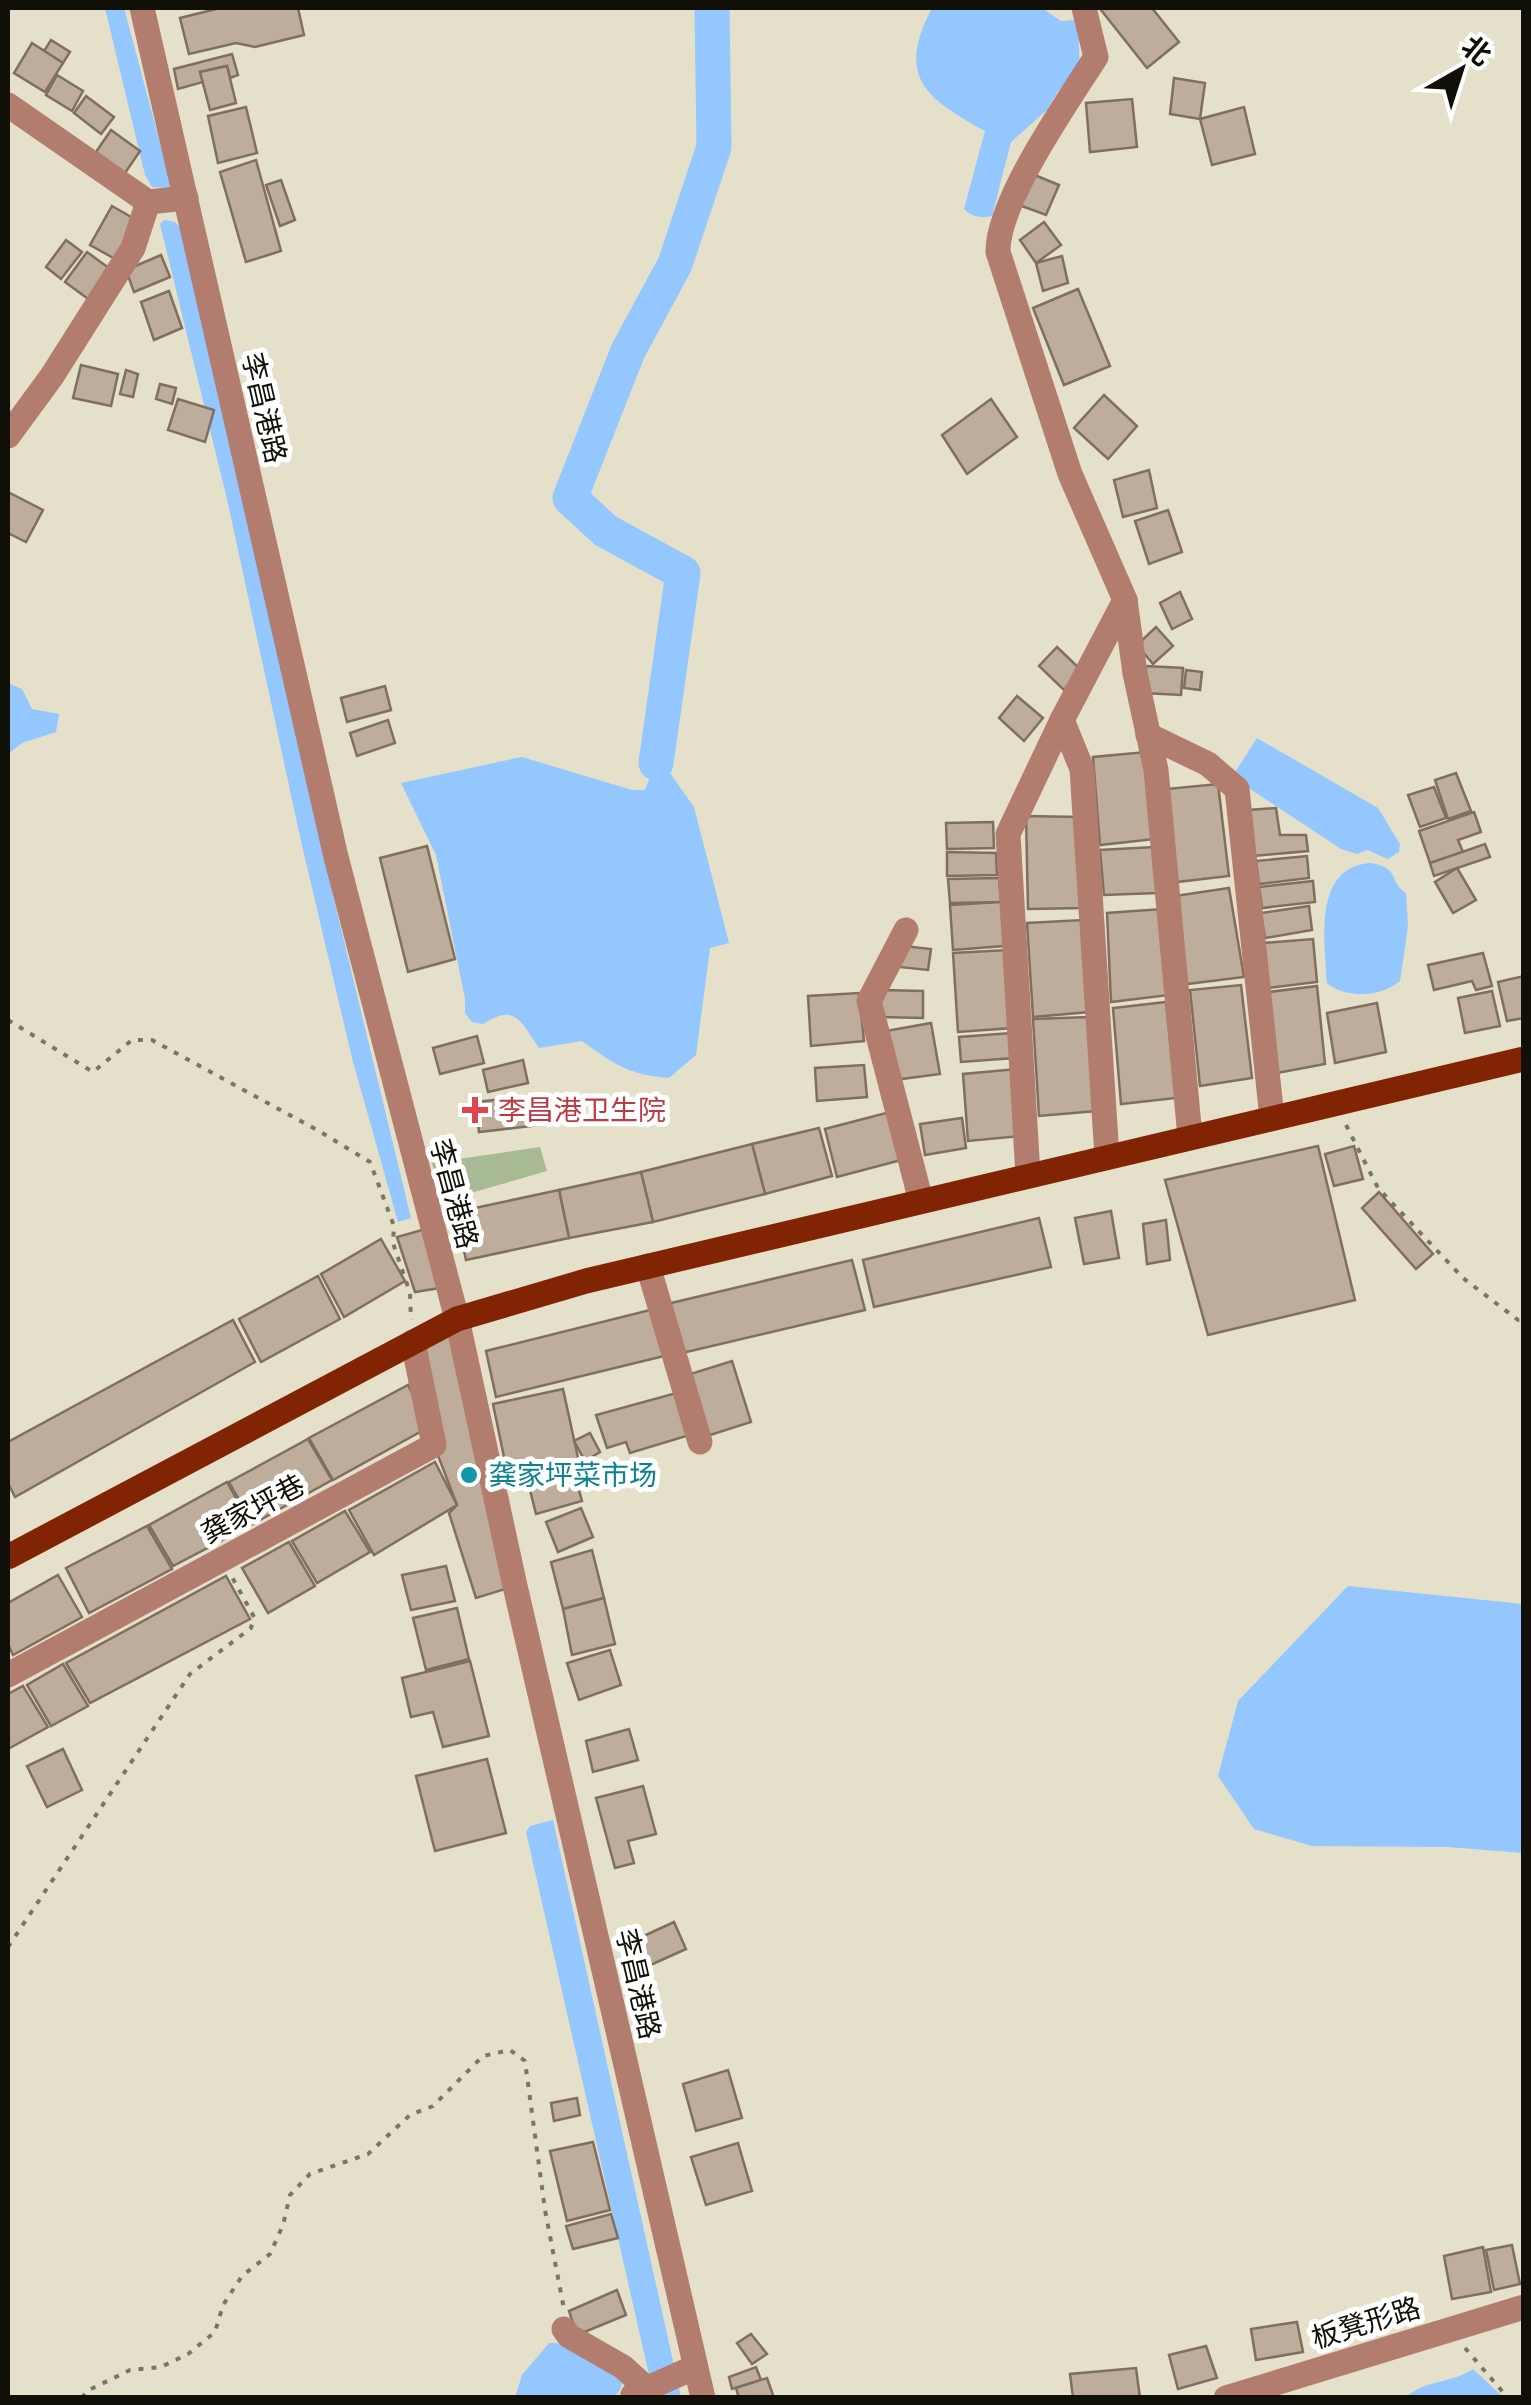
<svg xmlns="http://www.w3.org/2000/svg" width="1531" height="2405" viewBox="0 0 1531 2405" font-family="'Fira Sans','Noto Sans SC',sans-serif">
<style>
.green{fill:#a8ba93}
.water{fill:#93c7fd}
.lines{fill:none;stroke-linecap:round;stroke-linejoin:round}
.river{stroke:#93c7fd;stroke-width:35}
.building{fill:#bfad9c;stroke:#806f5f;stroke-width:2.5}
.path{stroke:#787666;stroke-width:4;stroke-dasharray:5 8;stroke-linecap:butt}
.minor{stroke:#b27d6e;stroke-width:25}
.major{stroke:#802403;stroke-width:25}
.health-dot{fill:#e0444e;stroke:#fff;stroke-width:4}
.culture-dot{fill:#0f9aa8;stroke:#fff;stroke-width:4}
.labels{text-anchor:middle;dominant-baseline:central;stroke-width:10;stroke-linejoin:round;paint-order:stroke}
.street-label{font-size:28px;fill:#111008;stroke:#fff}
.health-label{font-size:28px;fill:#be3a42;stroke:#fff;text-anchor:start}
.culture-label{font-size:28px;fill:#0d838f;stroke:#fff;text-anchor:start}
</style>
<rect width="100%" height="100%" fill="#e4e0c9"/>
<!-- green -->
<path class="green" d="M540,1147L547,1171L443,1201L432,1163Z"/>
<!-- water -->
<g class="water">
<path d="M105,8H124L172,188L152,187L145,175Z"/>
<path d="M932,8H1042L1061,21L1074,20L1078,25L1080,71L1058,91L1047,110L1011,142L992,216C980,218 972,217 964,209L985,131C925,98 896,77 932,8Z"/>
<path d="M164,220L175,222L181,229L336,908L411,1218L398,1222L352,1058L301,841L227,499L160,224Z"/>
<path d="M8,683L22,689L32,709L59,714L56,732L22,743L8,754Z"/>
<path d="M1257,738L1378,808L1400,844L1399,852L1388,859L1367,850L1357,854L1341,849L1232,777Z"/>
<path d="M658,756L694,807L729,943L710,948L696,1055L669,1078C629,1075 614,1064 582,1041L539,1048C520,1021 516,1003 483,1024L472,1022L465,1013V999L436,855L401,783L522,757L632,790H645Z"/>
<path d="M1371,863C1401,868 1388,882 1406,893L1408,927L1400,981C1382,997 1345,999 1327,983C1325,941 1312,867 1371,863Z"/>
<path d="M1348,1586L1523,1604V1853L1448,1847L1312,1846L1254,1829L1218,1776L1238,1701Z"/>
<path d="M553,1820L681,2397H654L526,1832L530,1826Z"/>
<path d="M549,2343C580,2342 602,2362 622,2383L620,2390L614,2397L515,2398L522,2375Z"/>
<path d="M1473,2369L1503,2397H1406C1425,2380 1453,2383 1473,2369Z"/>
</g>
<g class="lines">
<!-- river -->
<path class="river" d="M656,763L683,573L606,531L570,498L628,351L675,264L714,147L712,8"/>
</g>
<!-- building -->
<g class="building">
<path d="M220,8H298L304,35L255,47L236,43L189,54L180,18Z"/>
<path d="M1105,8H1152L1179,42L1147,68L1101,10Z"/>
<path d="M51,40L70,52L63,63L44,51Z"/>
<path d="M32,43L63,63L45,92L14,73Z"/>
<path d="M232,54L238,75L230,78L227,66L200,72L203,82L178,89L174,69Z"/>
<path d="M227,66L236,103L210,110L200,72Z"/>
<path d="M57,75L83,91L72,111L46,95Z"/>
<path d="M1174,78L1205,83L1200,119L1170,114Z"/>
<path d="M86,96L114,117L101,134L74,113Z"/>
<path d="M1132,99L1137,147L1090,152L1086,103Z"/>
<path d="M246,107L257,153L218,163L208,116Z"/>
<path d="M1244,107L1255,154L1212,165L1200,119Z"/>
<path d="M111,130L140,151L125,173L96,152Z"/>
<path d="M256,160L281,251L246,262L220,172Z"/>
<path d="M1032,174L1059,185L1046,215L1019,205Z"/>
<path d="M281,180L295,220L280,226L266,185Z"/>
<path d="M112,206L138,221L117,260L90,245Z"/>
<path d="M1044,222L1061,245L1036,263L1020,240Z"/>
<path d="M66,240L82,252L61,279L46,267Z"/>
<path d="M87,252L117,274L95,304L65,282Z"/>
<path d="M161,255L170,277L134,292L126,270Z"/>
<path d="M1062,256L1068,283L1043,291L1036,263Z"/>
<path d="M1078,289L1110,366L1064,385L1033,308Z"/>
<path d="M169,291L182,328L154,340L141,302Z"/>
<path d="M81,365L118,374L111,406L73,398Z"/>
<path d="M126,370L138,374L133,397L120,394Z"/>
<path d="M160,384L176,388L172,404L156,399Z"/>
<path d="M1104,395L1137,426L1108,459L1074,428Z"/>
<path d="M178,399L214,410L205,442L168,430Z"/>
<path d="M991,399L1017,437L967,474L942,435Z"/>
<path d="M1149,470L1157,508L1123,517L1114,480Z"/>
<path d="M8,492L43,510L26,542L8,533Z"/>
<path d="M1168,510L1182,552L1149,564L1135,521Z"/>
<path d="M1180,592L1192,619L1172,629L1160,603Z"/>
<path d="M1156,627L1173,646L1153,664L1137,645Z"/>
<path d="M1057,647L1081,670L1064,690L1039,666Z"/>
<path d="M1146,666L1183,668L1181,695L1144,693Z"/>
<path d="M1186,670L1202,672L1200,690L1184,688Z"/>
<path d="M385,686L391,710L347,722L341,698Z"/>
<path d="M1017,696L1043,718L1024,741L999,718Z"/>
<path d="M388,720L395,743L357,756L350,733Z"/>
<path d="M1146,752L1155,839L1100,845L1093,757Z"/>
<path d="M1456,773L1471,811L1448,819L1435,780Z"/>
<path d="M1218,784L1229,876L1177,882L1166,789Z"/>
<path d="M1434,787L1446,818L1420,827L1408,795Z"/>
<path d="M1276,808L1280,835H1306L1308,851L1254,856L1249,810Z"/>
<path d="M1474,812L1481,832L1458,840L1463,852L1430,863L1419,831Z"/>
<path d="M1026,816L1079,817L1083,908L1028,909Z"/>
<path d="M993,822L994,848L947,849L946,823Z"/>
<path d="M1485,844L1490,857L1434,876L1430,863Z"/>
<path d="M427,846L455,959L408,972L380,858Z"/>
<path d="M1154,847L1157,893L1104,895L1100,850Z"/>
<path d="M947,852L996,853L997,875L947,876Z"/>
<path d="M1307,856L1309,878L1259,884L1256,861Z"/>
<path d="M1457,868L1476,900L1453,913L1435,882Z"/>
<path d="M999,878L1001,902L950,903L948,879Z"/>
<path d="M1313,881L1315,902L1262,908L1259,887Z"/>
<path d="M1229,888L1244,977L1187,984L1175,896Z"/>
<path d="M1001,902L1004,946L953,950L950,905Z"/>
<path d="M1309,906L1312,930L1265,938L1261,913Z"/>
<path d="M1162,909L1169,995L1111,1002L1107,913Z"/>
<path d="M1083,920L1089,1012L1033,1017L1027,923Z"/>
<path d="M1313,939L1317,982L1268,988L1263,943Z"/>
<path d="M903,946L931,949L928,970L899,967Z"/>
<path d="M1008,950L1012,1028L958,1032L953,953Z"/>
<path d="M1483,953L1492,986L1476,990L1472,981L1434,990L1428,965Z"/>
<path d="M1524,976V1018L1507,1021L1498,982Z"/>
<path d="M1241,985L1252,1078L1200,1086L1190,990Z"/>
<path d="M1317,986L1325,1064L1277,1073L1269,992Z"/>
<path d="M881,990L923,991V1018L880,1017Z"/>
<path d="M1492,991L1500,1026L1465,1033L1458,998Z"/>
<path d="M859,993L864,1041L811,1046L808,996Z"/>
<path d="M1166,1002L1176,1098L1121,1104L1113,1008Z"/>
<path d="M1377,1003L1386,1052L1335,1063L1327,1013Z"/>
<path d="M1089,1017L1096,1111L1039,1116L1033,1019Z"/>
<path d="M931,1023L940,1074L894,1080L886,1031Z"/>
<path d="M1011,1033L1014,1058L961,1062L959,1037Z"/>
<path d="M477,1036L484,1063L440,1074L433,1048Z"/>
<path d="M523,1060L528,1083L488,1092L483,1070Z"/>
<path d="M864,1065L867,1097L817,1101L815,1068Z"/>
<path d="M1017,1069L1021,1136L968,1141L963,1074Z"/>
<path d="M528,1096L532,1126L479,1132L476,1102Z"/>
<path d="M890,1112L901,1160L837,1177L825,1129Z"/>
<path d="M962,1118L966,1148L925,1155L920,1124Z"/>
<path d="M819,1128L832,1176L765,1194L752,1144Z"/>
<path d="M752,1144L765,1194L653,1222L641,1172Z"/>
<path d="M1318,1146L1355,1300L1208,1335L1165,1180Z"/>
<path d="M1354,1146L1363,1179L1334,1186L1325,1154Z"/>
<path d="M641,1172L653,1222L569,1238L559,1190Z"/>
<path d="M559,1190L569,1238L466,1260L456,1212Z"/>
<path d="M1379,1192L1433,1254L1416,1269L1362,1208Z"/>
<path d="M1111,1211L1119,1258L1084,1264L1075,1218Z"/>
<path d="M1039,1218L1051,1267L874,1307L863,1260Z"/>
<path d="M1166,1220L1170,1260L1147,1264L1143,1224Z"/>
<path d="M429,1228L446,1287L415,1292L397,1237Z"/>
<path d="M381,1239L405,1281L344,1317L321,1274Z"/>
<path d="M852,1260L865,1310L678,1354L667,1304Z"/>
<path d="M318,1276L340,1319L261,1362L239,1319Z"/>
<path d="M658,1308L668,1355L496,1397L486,1351Z"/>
<path d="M457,1319L515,1586L476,1598L449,1513L457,1505L434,1445L413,1342Z"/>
<path d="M233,1320L255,1362L15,1497L8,1483V1442Z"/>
<path d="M732,1361L751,1422L704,1437L684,1376Z"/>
<path d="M408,1385L429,1427L333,1480L309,1438Z"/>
<path d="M563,1389L580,1467L509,1481L493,1404Z"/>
<path d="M680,1392L693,1434L630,1453L626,1442L607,1448L596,1415Z"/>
<path d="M590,1433L600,1452L585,1461L574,1441Z"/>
<path d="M308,1439L332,1480L253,1524L229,1482Z"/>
<path d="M435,1462L457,1505L374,1555L349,1510Z"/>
<path d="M574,1473L582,1501L536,1514L529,1486Z"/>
<path d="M227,1482L251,1525L173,1566L149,1525Z"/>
<path d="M581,1508L593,1537L558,1552L546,1522Z"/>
<path d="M345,1511L370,1552L317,1583L292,1541Z"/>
<path d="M147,1526L172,1569L89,1613L66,1568Z"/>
<path d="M289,1542L315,1586L268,1613L242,1568Z"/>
<path d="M592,1550L604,1598L563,1609L551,1562Z"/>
<path d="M446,1566L455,1601L411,1610L402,1575Z"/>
<path d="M58,1575L82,1617L13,1655L8,1644V1603Z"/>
<path d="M226,1576L250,1619L90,1703L66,1663Z"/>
<path d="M604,1598L615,1644L572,1655L563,1609Z"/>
<path d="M457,1608L469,1659L426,1670L413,1618Z"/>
<path d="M610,1650L621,1685L579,1700L567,1663Z"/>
<path d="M470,1661L489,1736L443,1747L433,1712L411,1717L402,1678Z"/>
<path d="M63,1664L88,1706L51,1726L27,1685Z"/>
<path d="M23,1686L48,1727L8,1749V1694Z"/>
<path d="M629,1729L638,1760L593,1772L586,1741Z"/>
<path d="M63,1749L82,1790L47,1807L27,1766Z"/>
<path d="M487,1759L506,1833L435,1851L416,1776Z"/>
<path d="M643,1786L656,1834L628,1841L634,1863L615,1868L596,1798Z"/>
<path d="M674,1922L686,1949L646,1967L635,1940Z"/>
<path d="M728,2070L742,2118L696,2131L683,2084Z"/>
<path d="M577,2098L580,2115L554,2121L551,2103Z"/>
<path d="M593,2142L610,2210L567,2221L550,2151Z"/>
<path d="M738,2143L752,2191L706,2205L691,2157Z"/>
<path d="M611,2214L618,2238L573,2249L566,2226Z"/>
<path d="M1512,2245L1520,2284L1494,2290L1486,2250Z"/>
<path d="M1483,2247L1491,2292L1452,2299L1444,2256Z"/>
<path d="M617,2290L626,2315L577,2335L569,2311Z"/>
<path d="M1297,2322L1303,2352L1256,2360L1251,2329Z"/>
<path d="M751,2334L767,2354L752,2364L737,2343Z"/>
<path d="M1206,2346L1217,2378L1178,2389L1169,2355Z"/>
<path d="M756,2367L761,2380L732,2389L729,2377Z"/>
<path d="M1136,2368L1140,2398H1073L1070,2374Z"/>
<path d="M767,2378L774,2398H739L736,2388Z"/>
</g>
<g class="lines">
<!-- path -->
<g class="path">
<path d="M8,1020L93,1072L132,1040H152L319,1131L370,1162L394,1226L393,1243L410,1293L411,1320"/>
<path d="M1346,1125L1378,1188L1463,1278L1518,1320H1524"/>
<path d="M8,1947L190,1674L251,1628L254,1617L232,1577"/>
<path d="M1465,2348L1508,2398"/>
<path d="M82,2398L87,2391L130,2370L161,2367L188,2354L215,2332L223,2305L242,2276L270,2254L283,2225L290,2195L310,2174L368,2154L410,2115L433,2106L483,2056L510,2050L525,2061L545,2210L564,2309"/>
</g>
<!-- minor -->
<g class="minor">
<path d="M142,8L336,857L457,1319L515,1586L703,2398"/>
<path d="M8,105L148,202L186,198"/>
<path d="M8,436L52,376L133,248L148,202"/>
<path d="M1125,600L1135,673L1156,770L1190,1137"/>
<path d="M1062,720L1082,769L1107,1157"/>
<path d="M1148,735L1208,764L1237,789L1272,1118"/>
<path d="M906,930L869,1001L921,1201"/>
<path d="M1028,1176L1008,834L1062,720L1125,600L1070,474L998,252C997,202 1068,101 1096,57L1084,8"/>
<path d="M648,1266L700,1442"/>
<path d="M8,1675L434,1445L413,1342"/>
<path d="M564,2329L569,2336L623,2367L645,2387"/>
<path d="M633,2395L695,2367"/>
<path d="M1226,2398L1524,2307"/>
</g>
<!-- major -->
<path class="major" d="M8,1557L457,1319L586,1281L1524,1059"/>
</g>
<!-- markers -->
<path class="health-dot" d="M470 1095h10v10h10v10h-10v10h-10v-10h-10v-10h10z"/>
<circle class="culture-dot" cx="469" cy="1475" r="10"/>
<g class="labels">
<!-- street labels -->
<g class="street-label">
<text transform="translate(264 408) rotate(77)">李昌港路</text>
<text transform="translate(454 1194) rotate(75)">李昌港路</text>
<text transform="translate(253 1509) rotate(-28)">龚家坪巷</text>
<text transform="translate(638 1984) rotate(77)">李昌港路</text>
<text transform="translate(1366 2323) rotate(-17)">板凳形路</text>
</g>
<!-- health labels -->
<g class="health-label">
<text x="498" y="1110">李昌港卫生院</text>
</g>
<!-- culture labels -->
<g class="culture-label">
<text x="489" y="1475">龚家坪菜市场</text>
</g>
</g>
<!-- border -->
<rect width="1531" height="2405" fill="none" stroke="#111008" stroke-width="20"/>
<!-- north arrow -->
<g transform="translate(1461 70) rotate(39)" stroke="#ffffff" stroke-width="8" paint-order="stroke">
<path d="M0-8L18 38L0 25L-18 38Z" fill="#111008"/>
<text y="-15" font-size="28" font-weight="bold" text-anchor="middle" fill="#111008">北</text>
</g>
</svg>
